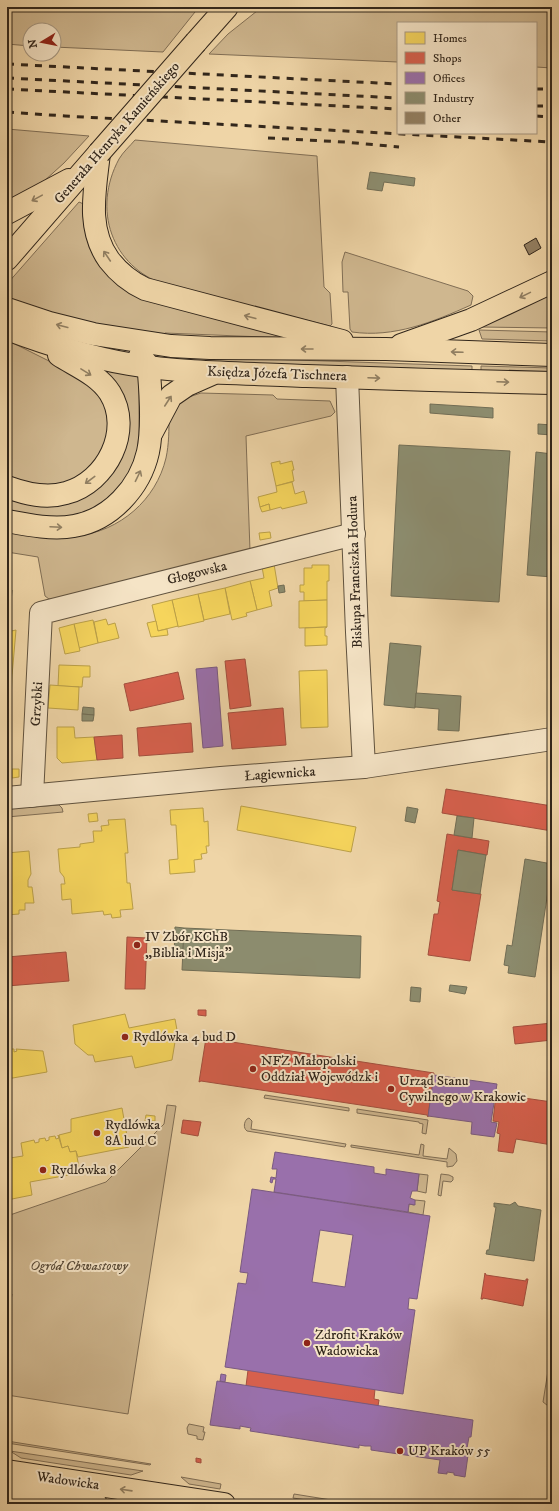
<svg xmlns="http://www.w3.org/2000/svg" width="559" height="1511" viewBox="0 0 559 1511" font-family="'IM FELL DW Pica',serif">
<style>
.green{fill:#cfb78f;stroke:#806e55}
.homes{fill:#f6d55c;stroke:#bba048}
.shops{fill:#d6604d;stroke:#a44f3e}
.offices{fill:#9970ab;stroke:#7a5a80;fill-rule:evenodd}
.industry{fill:#8c8c6e;stroke:#716d55}
.building{fill:#948164;stroke:#31261b}
.lines{fill:none;stroke-linecap:round;stroke-linejoin:round}
.minor-casing{stroke:#60523e;stroke-width:24}
.major-casing{stroke:#31261b;stroke-width:24}
.minor{stroke:#f5e4c6;stroke-width:22}
.major{stroke:#efd5a7;stroke-width:22}
.rail{stroke:#31261b;stroke-width:3;stroke-dasharray:7 7;stroke-linecap:butt}
.major-bridge-casing{stroke:#31261b;stroke-width:24;stroke-linecap:butt}
.major-bridge{stroke:#efd5a7;stroke-width:22}
.oneway{stroke:#907e61}
.poi-dot{fill:#8f2418;stroke:#f5e4c6;stroke-width:1.5}
.labels{text-anchor:middle;dominant-baseline:central;stroke-width:4;stroke-linejoin:round;paint-order:stroke}
.street-label{font-size:14px;fill:#31261b;stroke:#f5e4c6}
.poi-label{font-size:14px;fill:#31261b;stroke:#f5e4c6;text-anchor:start}
.park-label{font-size:14px;font-style:italic;fill:#584a38;stroke:#f5e4c6}
</style>
<rect width="100%" height="100%" fill="#efd5a7"/>
<filter id="stains"><feTurbulence type="fractalNoise" baseFrequency=".005" numOctaves="4"/><feColorMatrix values="0 0 0 0 .2 0 0 0 0 .09 0 0 0 0 .02 0 0 0 .5 -.17"/></filter>
<radialGradient id="worn" r=".72"><stop offset=".6" stop-color="#630" stop-opacity="0"/><stop offset="1" stop-color="#630" stop-opacity=".3"/></radialGradient>
<!-- green -->
<g class="green">
<path d="M7,7H199L163,52L54,47V30H30V46L7,44Z"/>
<path d="M262,7H539L552,15V68L536,67V23H398V62L209,54L228,34Z"/>
<path d="M7,129L89,136L64,163L43,182L7,206Z"/>
<path d="M135,140L317,156L324,287L330,293L332,324L330,326L166,285C111,267 92,209 119,159C123,152 130,146 135,140Z"/>
<path d="M79,202L86,205L100,261L288,338L165,333L164,337L100,328L7,300V284Z"/>
<path d="M345,252L468,291L473,296L471,305C433,322 394,338 352,332L350,329L348,292H343L342,262Z"/>
<path d="M552,292V328L481,327Z"/>
<path d="M479,330L552,332V341L482,339Z"/>
<path d="M7,340L83,378L98,391L110,415L102,460L59,489L7,480Z"/>
<path d="M178,356L472,366V370L248,364L178,361Z"/>
<path d="M481,366L552,368V373L481,371Z"/>
<path d="M101,369L138,376L139,379V434L137,453L134,463L125,481L107,500L90,510L66,518L7,513V496L19,500L116,465Z"/>
<path d="M201,393L273,395L277,399L330,401L335,412L331,416L246,436L250,551L56,599H49L45,596L38,557L7,552V531C22,532 38,533 53,534C61,535 70,537 77,536C120,531 156,500 166,458C169,444 169,430 169,415L186,398Z"/>
<path d="M59,805L62,808L63,812L7,817V809Z"/>
<path d="M265,1095L349,1108V1111L264,1098Z"/>
<path d="M167,1105L176,1106L128,1414L7,1395V1328L12,1294L7,1293V1216L106,1182L164,1124Z"/>
<path d="M357,1109L428,1120L426,1134L422,1133L423,1124L419,1123V1122L357,1113Z"/>
<path d="M249,1118L252,1121L251,1129L346,1144L345,1147L247,1131C243,1128 244,1122 247,1119Z"/>
<path d="M421,1144L424,1145L423,1156L447,1159L449,1148L456,1154L457,1161L453,1166L447,1167V1162L351,1147V1145L419,1155Z"/>
<path d="M419,1174L428,1175L426,1193L417,1191Z"/>
<path d="M441,1174L449,1175L453,1177V1180L451,1182L443,1181L441,1196L438,1195Z"/>
<path d="M415,1200L425,1201L423,1215L408,1212L409,1204L414,1205Z"/>
<path d="M552,1346V1409L543,1402Z"/>
<path d="M189,1424L204,1427L203,1432H205L203,1440L197,1439V1436L188,1434L187,1428Z"/>
<path d="M7,1441L151,1464L150,1465L7,1443Z"/>
<path d="M10,1451L143,1471L131,1475L21,1458Z"/>
<path d="M181,1477L221,1484L220,1489L189,1484Z"/>
<path d="M294,1494L356,1504H333L293,1498Z"/>
</g>
<!-- homes -->
<g class="homes">
<path d="M280,461V464L292,461L294,470H292L294,481L276,486L271,463Z"/>
<path d="M292,482L295,494L304,491L307,503L282,509L281,507L270,510L269,504L260,507L258,497L277,492L276,486Z"/>
<path d="M269,504L270,510L262,512L260,507Z"/>
<path d="M270,532L271,538L260,540L259,533Z"/>
<path d="M274,564L278,588L269,591L272,606L257,610L250,581L264,578L262,567Z"/>
<path d="M312,565H329V581H327V600L304,601V592H300V585H304V568H312Z"/>
<path d="M250,581L257,610L246,613L247,616L232,620L225,588Z"/>
<path d="M225,588L230,614L204,620L198,594Z"/>
<path d="M198,594L204,621L178,627L172,600Z"/>
<path d="M172,600L178,626L158,631L152,605Z"/>
<path d="M327,600V627L299,628V601Z"/>
<path d="M106,619L108,625L115,623L119,638L98,643L94,622Z"/>
<path d="M93,620L98,643L79,648L74,624Z"/>
<path d="M156,621L158,631L167,629L168,635L151,637L147,623Z"/>
<path d="M74,624L80,651L65,654L59,628Z"/>
<path d="M327,627L325,628V636H327V645L305,646V628Z"/>
<path d="M16,630L12,676H7V632Z"/>
<path d="M59,665L90,666V677H83L82,687L58,686Z"/>
<path d="M327,670L328,727L301,728L299,671Z"/>
<path d="M7,676H12L11,703H7Z"/>
<path d="M50,685L79,687L78,710L48,708Z"/>
<path d="M7,703H11L9,730H7Z"/>
<path d="M57,727H74L75,738L94,737L97,760L62,763L57,758Z"/>
<path d="M7,730H9L7,766Z"/>
<path d="M12,769H19V777L12,778Z"/>
<path d="M241,806L356,827L351,852L237,830Z"/>
<path d="M203,808L204,822L208,821L209,846H206L207,853L201,854L202,859L194,860L195,872L170,874L169,860L178,859L176,825H171L170,810Z"/>
<path d="M97,813L98,821L89,822L88,814Z"/>
<path d="M125,819L128,853H125L127,883H130L133,909L120,910L121,917L112,918L111,914L104,915L103,911L72,914L71,899L62,900L61,884H65L64,877L60,872L58,849L80,847V844L94,842L93,831H102L101,826L109,825L108,820Z"/>
<path d="M29,851L31,874L28,880V887H32L34,903H25V910H19V914L7,915V853Z"/>
<path d="M125,1014L129,1028L175,1019L177,1030L172,1060L135,1068L132,1056L95,1062L93,1055H88L75,1044L73,1025Z"/>
<path d="M7,1049H14V1052L17,1051L16,1049L43,1051L47,1072L7,1079Z"/>
<path d="M122,1108L129,1147L78,1157L76,1151L70,1152L68,1146L62,1148L59,1135L71,1132V1119Z"/>
<path d="M146,1115L155,1116V1121H145Z"/>
<path d="M58,1135L62,1148L68,1146L70,1152L76,1151L80,1173L30,1182L32,1195L7,1200V1162H11L10,1158L23,1156L21,1143L34,1140L35,1143L39,1142V1139L45,1138L46,1141L49,1140V1137L55,1136L56,1139L59,1138Z"/>
</g>
<!-- shops -->
<g class="shops">
<path d="M245,659L251,706L230,709L225,661Z"/>
<path d="M178,672L184,699L130,711L124,684Z"/>
<path d="M283,708L286,745L232,749L228,713Z"/>
<path d="M191,723L193,752L139,756L137,728Z"/>
<path d="M122,735L123,758L97,760L94,737Z"/>
<path d="M446,789L552,806V831L442,813Z"/>
<path d="M447,834L489,841L487,855L458,850L452,890L481,894L470,961L428,955L434,914H438L440,902L437,901Z"/>
<path d="M127,937L147,938L145,989H125Z"/>
<path d="M66,952L69,981L7,986V957Z"/>
<path d="M198,1010H206V1016L198,1015Z"/>
<path d="M552,1023V1040L515,1044L513,1027Z"/>
<path d="M206,1038L434,1073L428,1117L427,1115L201,1081L199,1082Z"/>
<path d="M496,1094L552,1102V1145L516,1139L513,1153L498,1151L500,1134L497,1133L499,1122L493,1121Z"/>
<path d="M183,1120L201,1122L198,1136L181,1133Z"/>
<path d="M485,1273L486,1275L526,1281V1279H528L523,1306L483,1298V1299H481Z"/>
<path d="M248,1370L375,1389L374,1399L379,1400L378,1406L246,1386Z"/>
<path d="M196,1458L201,1459V1463L196,1462Z"/>
</g>
<!-- offices -->
<g class="offices">
<path d="M217,667L223,746L203,748L196,669Z"/>
<path d="M434,1075L497,1084L491,1122L497,1123L494,1137L471,1134L472,1122L428,1116Z"/>
<path d="M275,1152L374,1167V1173L386,1175V1169L419,1174L417,1191H412L410,1198L415,1200V1205L409,1204L408,1212L274,1192L276,1179H273L272,1183L270,1182L271,1177L276,1178L277,1169H272Z"/>
<path d="M252,1189L430,1216L417,1299L409,1298L408,1309L415,1310L403,1394L225,1367L238,1283L246,1284L248,1273L240,1272ZM320,1230L353,1235L345,1287L312,1282Z"/>
<path d="M221,1374L226,1375L225,1382L220,1381Z"/>
<path d="M217,1381L473,1420L471,1437H469L467,1448H469L465,1477L454,1475V1473L447,1472V1474L438,1473L440,1460L371,1450V1446H365L359,1445V1448L250,1431L251,1428L240,1426V1429L210,1425Z"/>
</g>
<!-- industry -->
<g class="industry">
<path d="M370,172L415,178L414,186L384,182L382,191L367,189Z"/>
<path d="M430,404L493,408V418L430,413Z"/>
<path d="M538,424L552,425V435L538,434Z"/>
<path d="M399,445L510,451L499,602L391,596Z"/>
<path d="M536,452L552,454V577L527,575Z"/>
<path d="M284,585L285,592L279,593L278,586Z"/>
<path d="M7,589L12,590L11,603H7Z"/>
<path d="M390,643L421,646L415,708L384,705Z"/>
<path d="M416,693L461,696L459,731L438,730L439,709L415,707Z"/>
<path d="M83,707L94,708V715L82,714Z"/>
<path d="M82,714L94,715L93,721H82Z"/>
<path d="M407,807L418,809L415,823L405,821Z"/>
<path d="M457,816L474,818L472,838L454,835Z"/>
<path d="M458,850L486,855L480,894L452,890Z"/>
<path d="M525,859L552,864L535,977L508,973L509,966L504,965L507,945L512,946Z"/>
<path d="M175,927L184,928L183,958L174,957Z"/>
<path d="M184,928L361,936L360,978L182,970Z"/>
<path d="M450,985L467,987L465,994L449,991Z"/>
<path d="M411,987L421,988L420,1002L410,1001Z"/>
<path d="M515,1202L518,1206L541,1210L534,1261L486,1254L487,1250H489L496,1207H494V1203L510,1205Z"/>
</g>
<!-- building -->
<path class="building" d="M536,238L541,248L529,255L524,245Z"/>
<g class="lines">
<!-- minor casing -->
<g class="minor-casing">
<g id="minor">
<path d="M347,377L357,632L364,767"/>
<path d="M32,796L41,613L354,534"/>
<path d="M7,798L221,778L364,767L552,739"/>
</g>
</g>
<!-- major casing -->
<g class="major-casing">
<g id="major">
<path d="M196,42L227,7"/>
<path d="M99,153C95,190 86,228 109,260C119,273 130,282 145,289L342,341"/>
<path d="M7,213L69,180"/>
<path d="M7,259L99,153"/>
<path d="M7,309L49,323L93,334L171,346L210,348L386,349L552,355"/>
<path d="M7,329C47,344 87,357 129,364C187,374 248,373 307,376C389,379 470,381 552,383"/>
<path d="M401,345L471,320L552,282"/>
<path d="M152,432L171,396L187,385L212,374"/>
<path d="M7,487C26,494 46,499 66,493C107,482 133,430 110,393C99,375 76,366 59,355"/>
<path d="M7,521C28,525 53,530 74,526C110,520 140,488 148,452C153,429 151,397 149,373L146,363L140,356"/>
<path d="M7,1471L224,1504"/>
<path d="M7,1490L96,1504"/>
</g>
</g>
<!-- minor -->
<use href="#minor" class="minor"/>
<!-- major -->
<use href="#major" class="major"/>
<!-- rail -->
<g class="rail">
<path d="M7,64L398,84"/>
<path d="M7,78L398,98"/>
<path d="M7,89L398,109"/>
<path d="M536,89H552"/>
<path d="M536,106H552"/>
<path d="M7,112L65,116L552,142"/>
<path d="M536,116L552,117"/>
<path d="M268,138L345,142L399,147"/>
</g>
<!-- major-bridge casing -->
<g class="major-bridge-casing">
<path id="major-bridge" d="M99,153L196,42"/>
</g>
<!-- major-bridge -->
<use href="#major-bridge" class="major-bridge"/>
</g>
<!-- one-way arrows -->
<defs><path id="oneway-shaft" d="M-6 0H5M1.5-3L5.5 0L1.5 3" fill="none" stroke-width="1.6" stroke-linecap="round" stroke-linejoin="round"/></defs>
<g class="oneway">
<use href="#oneway-shaft" transform="translate(37 198) rotate(151)"/>
<use href="#oneway-shaft" transform="translate(107 256) rotate(-124)"/>
<use href="#oneway-shaft" transform="translate(525 295) rotate(154)"/>
<use href="#oneway-shaft" transform="translate(250 317) rotate(-165)"/>
<use href="#oneway-shaft" transform="translate(62 326) rotate(-165)"/>
<use href="#oneway-shaft" transform="translate(307 349) rotate(-180)"/>
<use href="#oneway-shaft" transform="translate(457 352) rotate(-178)"/>
<use href="#oneway-shaft" transform="translate(86 372) rotate(32)"/>
<use href="#oneway-shaft" transform="translate(374 378) rotate(2)"/>
<use href="#oneway-shaft" transform="translate(503 382) rotate(2)"/>
<use href="#oneway-shaft" transform="translate(168 401) rotate(-57)"/>
<use href="#oneway-shaft" transform="translate(138 476) rotate(-64)"/>
<use href="#oneway-shaft" transform="translate(90 480) rotate(143)"/>
<use href="#oneway-shaft" transform="translate(56 527) rotate(3)"/>
<use href="#oneway-shaft" transform="translate(126 1490) rotate(-172)"/>
</g>
<!-- markers -->
<g class="poi-dot">
<circle cx="137" cy="945" r="4"/>
<circle cx="125" cy="1037" r="4"/>
<circle cx="253" cy="1069" r="4"/>
<circle cx="391" cy="1089" r="4"/>
<circle cx="97" cy="1133" r="4"/>
<circle cx="43" cy="1170" r="4"/>
<circle cx="307" cy="1343" r="4"/>
<circle cx="400" cy="1451" r="4"/>
</g>
<g class="labels">
<!-- street labels -->
<g class="street-label">
<text transform="translate(117 133) rotate(-49)">Generała Henryka Kamieńskiego</text>
<text transform="translate(277 374) rotate(2)">Księdza Józefa Tischnera</text>
<text transform="translate(355 572) rotate(-92)">Biskupa Franciszka Hodura</text>
<text transform="translate(197 573) rotate(-14)">Głogowska</text>
<text transform="translate(37 704) rotate(-87)">Grzybki</text>
<text transform="translate(280 774) rotate(-4)">Łagiewnicka</text>
<text transform="translate(68 1481) rotate(8)">Wadowicka</text>
</g>
<!-- poi labels -->
<g class="poi-label">
<text x="145" y="937">IV Zbór KChB<tspan x="145" dy="16">„Biblia i Misja”</tspan></text>
<text x="133" y="1037">Rydlówka 4 bud D</text>
<text x="261" y="1061">NFZ Małopolski<tspan x="261" dy="16">Oddział Wojewódzk i</tspan></text>
<text x="399" y="1081">Urząd Stanu<tspan x="399" dy="16">Cywilnego w Krakowie</tspan></text>
<text x="105" y="1125">Rydlówka<tspan x="105" dy="16">8A bud C</tspan></text>
<text x="51" y="1170">Rydlówka 8</text>
<text x="315" y="1335">Zdrofit Kraków<tspan x="315" dy="16">Wadowicka</tspan></text>
<text x="408" y="1451">UP Kraków 55</text>
</g>
<!-- park labels -->
<g class="park-label">
<text x="79" y="1266">Ogród Chwastowy</text>
</g>
</g>
<!-- margin -->
<rect width="559" height="1511" fill="none" stroke="#efd5a7" stroke-width="24"/>
<rect x="8" y="8" width="543" height="1495" fill="none" stroke="#31261b" stroke-width="2"/>
<rect x="12" y="12" width="535" height="1487" fill="none" stroke="#31261b"/>
<!-- legend -->
<rect x="397" y="22" width="140" height="112" fill="#f5e4c6" stroke="#a79882"/>
<rect x="405" y="32" width="20" height="12" fill="#f6d55c" stroke="#a79882"/>
<text x="433" y="42" font-size="12" fill="#31261b">Homes</text>
<rect x="405" y="52" width="20" height="12" fill="#d6604d" stroke="#a79882"/>
<text x="433" y="62" font-size="12" fill="#31261b">Shops</text>
<rect x="405" y="72" width="20" height="12" fill="#9970ab" stroke="#a79882"/>
<text x="433" y="82" font-size="12" fill="#31261b">Offices</text>
<rect x="405" y="92" width="20" height="12" fill="#8c8c6e" stroke="#a79882"/>
<text x="433" y="102" font-size="12" fill="#31261b">Industry</text>
<rect x="405" y="112" width="20" height="12" fill="#948164" stroke="#a79882"/>
<text x="433" y="122" font-size="12" fill="#31261b">Other</text>
<!-- north arrow -->
<g transform="translate(42 42) rotate(260)"><circle r="19" fill="#f5e4c6" stroke="#a79882"/>
<path d="M0-3L7 15L0 10L-7 15Z" fill="#8f2418"/>
<text y="-6" font-size="11" font-weight="bold" text-anchor="middle" fill="#31261b">N</text>
</g>
<rect width="100%" height="100%" filter="url(#stains)"/>
<rect width="100%" height="100%" fill="url(#worn)"/>
</svg>
